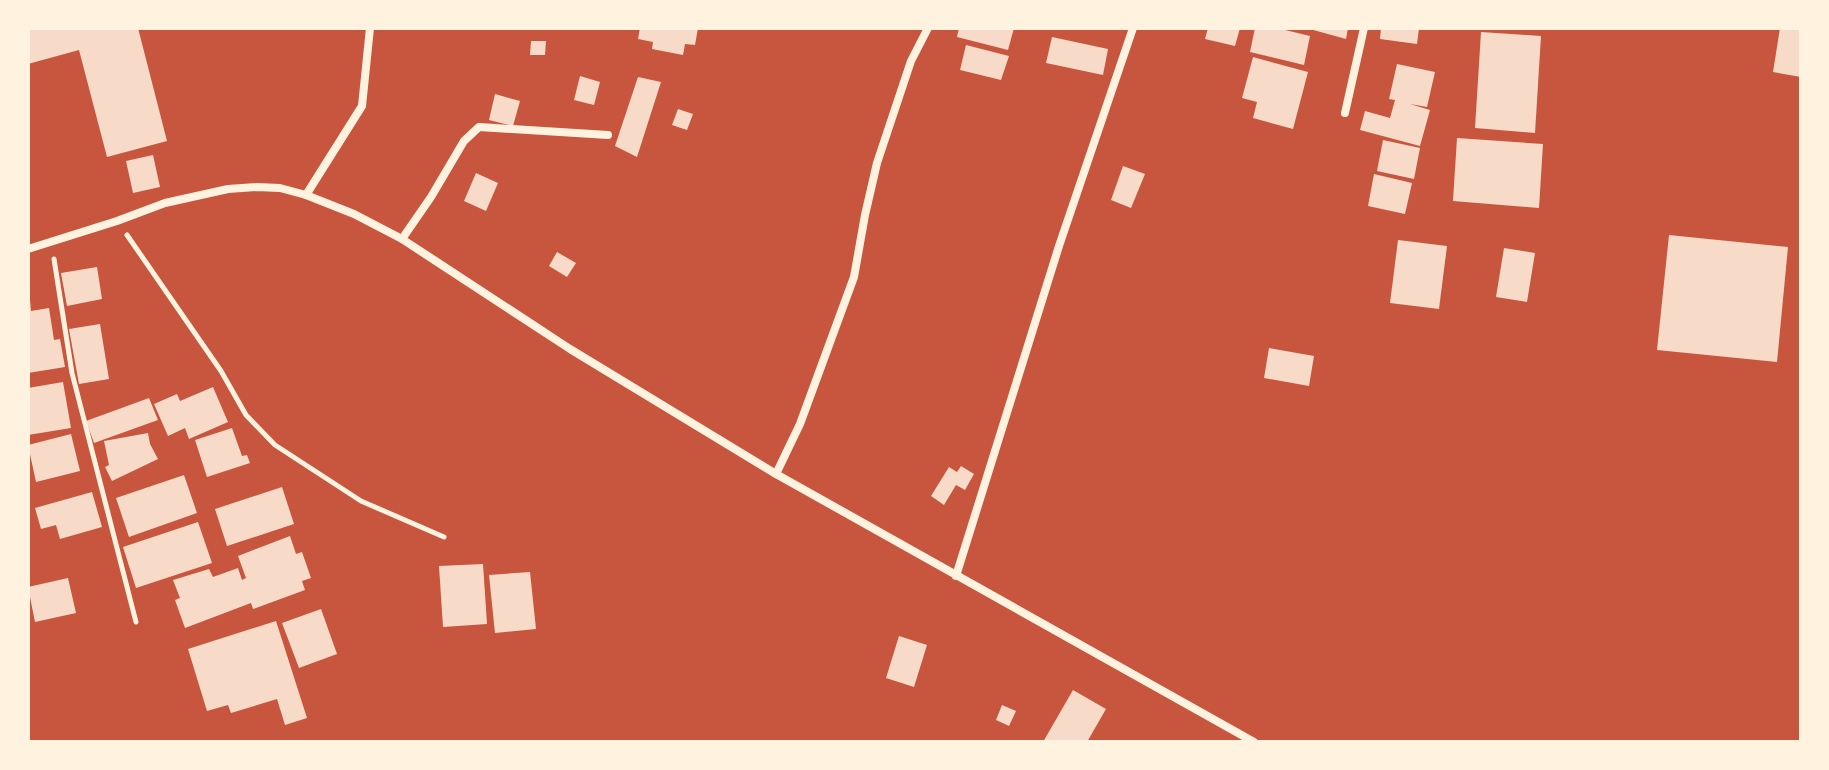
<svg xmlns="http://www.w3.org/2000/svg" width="1829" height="770" viewBox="0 0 1829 770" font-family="Figtree,sans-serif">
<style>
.building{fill:#f7dbc8}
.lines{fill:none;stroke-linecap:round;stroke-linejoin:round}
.path{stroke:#fff3e0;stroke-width:5}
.minor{stroke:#fff3e0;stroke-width:8}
</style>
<rect width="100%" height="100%" fill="#c8553d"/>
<!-- building -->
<g class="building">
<path d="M28,28H138L167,141L107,157L79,50L28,64Z"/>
<path d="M640,28H698L695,45L685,44L683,55L652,49L653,42L638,39Z"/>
<path d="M959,28H1014L1008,50L957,37Z"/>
<path d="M1208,28H1240L1235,46L1205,39Z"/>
<path d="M1255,28H1277L1310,36L1304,65L1250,52Z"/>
<path d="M1306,28H1348L1346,39Z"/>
<path d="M1381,28H1419L1417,44L1380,39Z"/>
<path d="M1780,28H1801V77L1773,72Z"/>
<path d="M1481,32L1541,36L1535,133L1475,128Z"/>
<path d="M1052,37L1108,49L1103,75L1046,63Z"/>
<path d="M531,41H546L545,55H530Z"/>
<path d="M966,45L1009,56L1001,80L960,70Z"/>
<path d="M1253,57L1308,72L1293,129L1253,118L1257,102L1242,98Z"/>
<path d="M1397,64L1435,72L1427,107L1410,104L1430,110L1420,146L1360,130L1365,111L1390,118L1395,100L1389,99Z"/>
<path d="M580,76L600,82L594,105L574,100Z"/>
<path d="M638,77L661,82L637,157L615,146Z"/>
<path d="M495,94L520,101L513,126L489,120Z"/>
<path d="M678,109L693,114L687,130L672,125Z"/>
<path d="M1457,138L1543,144L1539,208L1453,201Z"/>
<path d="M1383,140L1420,148L1414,179L1377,171Z"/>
<path d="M153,155L160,187L133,193L126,161Z"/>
<path d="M1123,166L1145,174L1131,208L1111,200Z"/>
<path d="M476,173L498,183L486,211L464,201Z"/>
<path d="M1374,174L1412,183L1405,214L1368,206Z"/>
<path d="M1669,235L1788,247L1777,362L1657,350Z"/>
<path d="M1398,240L1447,246L1439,309L1390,303Z"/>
<path d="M1504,248L1535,253L1527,302L1496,297Z"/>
<path d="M557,252L576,263L567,277L549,266Z"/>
<path d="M97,267L102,299L67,306L61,273Z"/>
<path d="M28,300H30L31,311L49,308L54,340L60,339L65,367L28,373Z"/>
<path d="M100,324L109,379L79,384L69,329Z"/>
<path d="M1269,348L1314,356L1309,386L1264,378Z"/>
<path d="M63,382L71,428L28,435V388Z"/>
<path d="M213,387L228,422L189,439L185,428L168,436L154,404L177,394L180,401Z"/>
<path d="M149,398L158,420L94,443L86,421Z"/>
<path d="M232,428L242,456L247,455L250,463L207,477L195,440Z"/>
<path d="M148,433L150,444L158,459L112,481L105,467L109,465L104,441Z"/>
<path d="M71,434L80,471L36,482L28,445Z"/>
<path d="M961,466L974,474L965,490L956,485L944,505L931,496L949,467L957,472Z"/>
<path d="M184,475L197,513L129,537L116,498Z"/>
<path d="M282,487L294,524L227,546L215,509Z"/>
<path d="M92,492L102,527L60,539L56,525L41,529L35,508Z"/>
<path d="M198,522L212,563L136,588L123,547Z"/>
<path d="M290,536L296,554L302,552L311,578L302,581L305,590L253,609L251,603L185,628L175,600L180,598L173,580L209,569L213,577L238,568L242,580L246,578L238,556Z"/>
<path d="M483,564L487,624L443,627L439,566Z"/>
<path d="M530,572L536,629L495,633L489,575Z"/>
<path d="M68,578L76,613L35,622L28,587Z"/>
<path d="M321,609L337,654L299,668L282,623Z"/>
<path d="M276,621L307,718L285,725L277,699L231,713L228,705L207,711L188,649Z"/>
<path d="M899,636L927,645L914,687L886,678Z"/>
<path d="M1073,690L1106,709L1087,742H1043Z"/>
<path d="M1002,705L1016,711L1009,726L996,720Z"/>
</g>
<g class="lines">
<!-- path -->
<g class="path">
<path d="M127,235L221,371L246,415L275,445L361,501L444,537"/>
<path d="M54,259L72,373L136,622"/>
</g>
<!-- minor -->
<g class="minor">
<path d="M1345,113L1364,28"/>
<path d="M306,195L362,106L370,28"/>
<path d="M402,239L431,197L464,141L479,127L608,135"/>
<path d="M28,249L117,221L165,203L228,189L257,187L280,188L306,195L354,214L402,239L570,349L776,474L1254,742"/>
<path d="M776,474L800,424L854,277L865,215L877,163L911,61L928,28"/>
<path d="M956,576L1059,246L1133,28"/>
</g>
</g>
<!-- border -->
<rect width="1829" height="770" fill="none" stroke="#fff3e0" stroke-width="60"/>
</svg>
